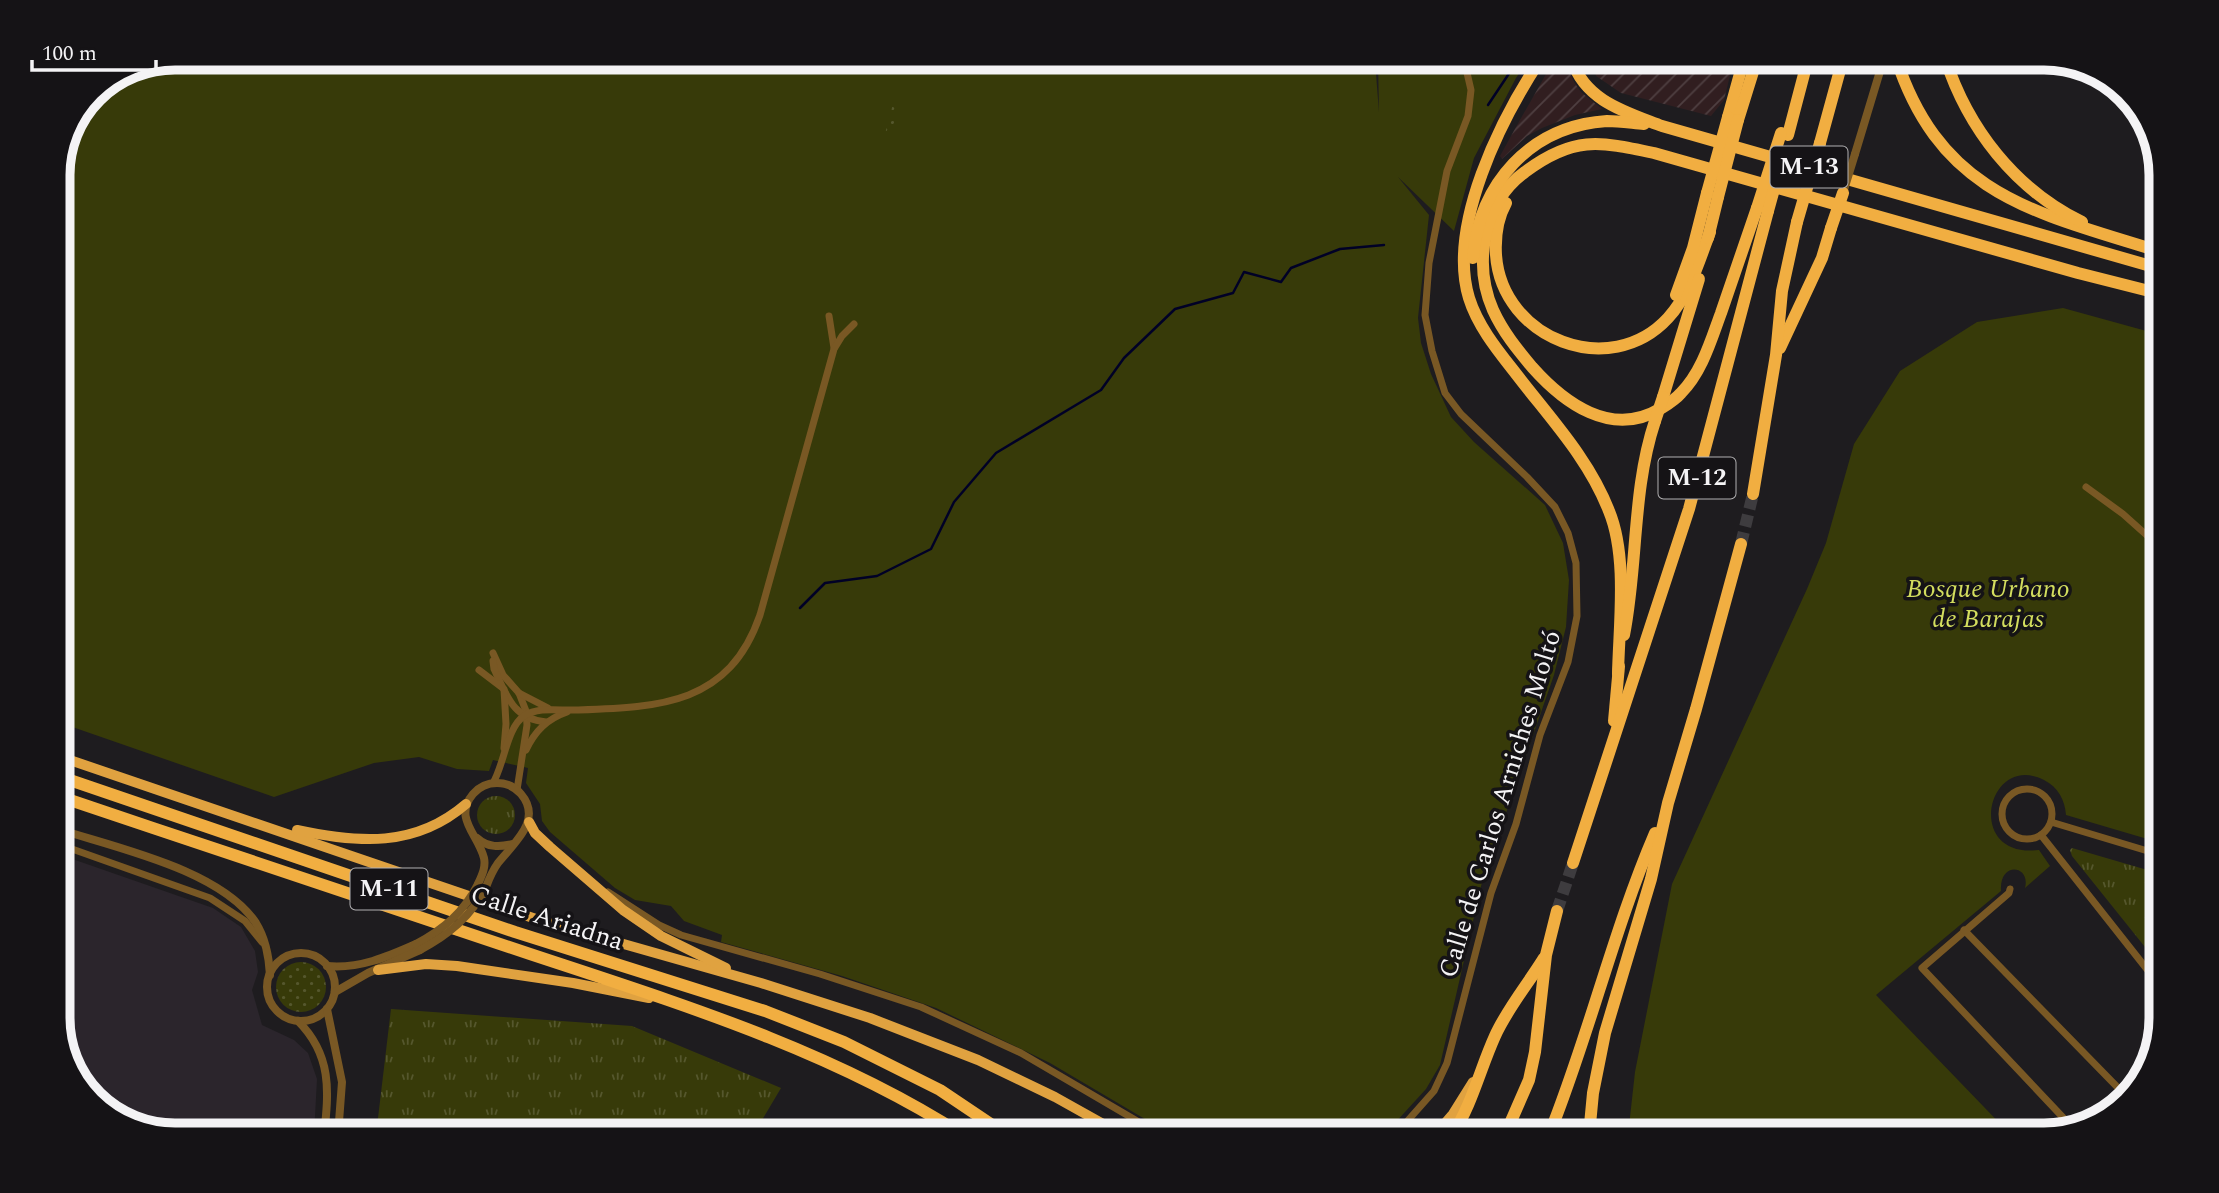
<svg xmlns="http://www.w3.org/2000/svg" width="2219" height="1193" viewBox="0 0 2219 1193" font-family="Spectral,serif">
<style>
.built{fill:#2b252c}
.industrial{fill:url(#industrial-furrows)}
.grass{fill:url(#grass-tufts)}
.park{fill:#373a09}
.garden{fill:url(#garden-dots)}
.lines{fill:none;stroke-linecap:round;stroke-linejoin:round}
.stream{stroke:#000026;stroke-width:2.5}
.motorway-tunnel{stroke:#3e3c3f;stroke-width:12;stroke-dasharray:12 6;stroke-linecap:butt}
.minor{stroke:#795824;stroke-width:7}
.tertiary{stroke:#795824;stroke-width:8}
.trunk{stroke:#e0a240;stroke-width:10}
.motorway{stroke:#f1ae41;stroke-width:12}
.tertiary-bridge{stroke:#795824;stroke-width:8}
.motorway-bridge{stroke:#f1ae41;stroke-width:12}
.labels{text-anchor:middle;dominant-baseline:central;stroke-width:7;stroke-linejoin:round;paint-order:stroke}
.shield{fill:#151316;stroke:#b1b0b2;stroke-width:2}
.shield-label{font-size:24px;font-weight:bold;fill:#f4f3f5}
.park-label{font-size:26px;font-style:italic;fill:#d3dd5e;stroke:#151316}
.street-label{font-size:26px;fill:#f4f3f5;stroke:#151316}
.rim{fill:none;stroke:#f4f3f5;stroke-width:9}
</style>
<defs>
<pattern id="industrial-furrows" width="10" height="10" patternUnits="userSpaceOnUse" patternTransform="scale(1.75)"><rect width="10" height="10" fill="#311e20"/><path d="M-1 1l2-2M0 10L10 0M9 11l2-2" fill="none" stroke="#4f3f41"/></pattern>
<pattern id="grass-tufts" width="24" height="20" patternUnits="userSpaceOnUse" patternTransform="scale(1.75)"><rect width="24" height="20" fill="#373a09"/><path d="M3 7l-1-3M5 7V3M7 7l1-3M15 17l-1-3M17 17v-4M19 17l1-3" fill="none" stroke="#55572d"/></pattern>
<pattern id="garden-dots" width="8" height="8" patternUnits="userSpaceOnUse" patternTransform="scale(1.75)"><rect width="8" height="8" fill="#373a09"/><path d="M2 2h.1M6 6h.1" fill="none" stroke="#55572d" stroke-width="1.8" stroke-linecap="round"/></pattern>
</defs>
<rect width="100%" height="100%" fill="#1e1c1f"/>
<!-- built -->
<path class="built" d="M58,854L213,908L241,927L255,951L258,972L252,990L262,1025L294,1040L308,1053L317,1079L314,1135H175L123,1123L78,1083L58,1026Z"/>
<!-- industrial -->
<g class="industrial">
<path d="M1734,59L1724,100L1711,116L1621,93L1596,76L1591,60Z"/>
<path d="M1554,60H1564L1574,82L1581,92L1602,109L1575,115L1542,128L1527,136L1502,159L1500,156L1516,127Z"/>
</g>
<!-- grass -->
<g class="grass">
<circle cx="496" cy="815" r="19"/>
<path d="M2072,848L2161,874V932L2157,946L2161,952V967L2072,856L2070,850Z"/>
<path d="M391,1009L632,1026L781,1088L753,1135H376Z"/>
</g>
<!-- park -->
<g class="park">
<path d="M1528,60L1516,78L1474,158L1454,231L1398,177L1429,215L1418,318L1421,343L1431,374L1451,417L1474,442L1545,505L1563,543L1569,580L1566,627L1554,675L1482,882L1440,1065L1426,1089L1384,1135H1172L1050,1063L936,1008L842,976L721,942L722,935L684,921L671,906L635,900L615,888L550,832L542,821L540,804L526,783L528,768L493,760L489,771L457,769L419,757L374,763L274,797L58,722V197L80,119L92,92L131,67L1375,61L1379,112L1378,61Z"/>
<path d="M2063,308L2161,335V843L2066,815C2065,800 2058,787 2044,780C1987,751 1963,859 2039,850L2050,866L2025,888C2031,865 1999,861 2001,891L1876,995L2011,1135H1628L1635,1072L1672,884L1807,589L1826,543L1854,444L1900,371L1977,322Z"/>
<path d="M813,1119L832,1135H799Z"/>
</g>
<!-- garden -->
<g class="garden">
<path d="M896,102L900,106L889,136L885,134L893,104Z"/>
<circle cx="301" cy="987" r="25"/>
</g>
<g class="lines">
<!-- stream -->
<g class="stream">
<path d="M1488,105L1518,60"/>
<path d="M800,608L825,583L877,576L931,549L954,502L996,453L1101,390L1124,358L1175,309L1233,293L1244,272L1281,282L1291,268L1340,249L1384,245"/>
</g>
<!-- motorway-tunnel -->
<g class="motorway-tunnel">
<path d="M1741,544L1753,494"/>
<path d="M1557,911L1573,863"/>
</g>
<!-- minor -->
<g class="minor">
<path d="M829,316L834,348"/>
<path d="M2086,487L2123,514L2161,548"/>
<path d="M493,653L503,675L519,693L526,711L527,725L517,790"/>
<path d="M493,661L494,669C507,696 513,719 546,722"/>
<path d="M479,670L504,689L506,724L504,748"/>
<path d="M519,693L548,708"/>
<path d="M526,750C535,731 547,719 567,712"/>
<path d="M493,783C504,765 507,727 524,716C539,706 561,711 577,710C660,707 729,705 760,615L834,349L842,336L854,324"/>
<circle cx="2027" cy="814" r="25"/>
<path d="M2051,822L2161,855"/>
<path d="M2041,835L2161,987"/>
<path d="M58,844L210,898L245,921L262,942"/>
<path d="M2010,889L2009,893L1922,968L2072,1127"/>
<path d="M608,892L659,925L681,935L820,974L921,1007L1021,1053L1161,1135"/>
<path d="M1964,930L2126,1096"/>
<path d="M1395,1135L1434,1091L1447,1063L1491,893L1516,824L1540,735L1568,662L1577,616L1576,563L1568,533L1555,507L1527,477L1461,414L1445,393L1432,351L1425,315L1429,263L1447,171L1468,116L1471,90L1464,60"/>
</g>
<!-- tertiary -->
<g class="tertiary">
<path d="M1855,154L1884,58"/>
<path d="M58,829C117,848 221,870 256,923C266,939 269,957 270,975"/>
<path d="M477,838C488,848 500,847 513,844"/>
<path d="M478,884C482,875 486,867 484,858C478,834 453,818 473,794C479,787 488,783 497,783C506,783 515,787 521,794C543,820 514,843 498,863C493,870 489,879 486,887"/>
<circle cx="301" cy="987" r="34"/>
<path d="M327,966C359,969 387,957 416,944"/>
<path d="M335,992L368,973L420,950"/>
<path d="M327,1009L342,1082L338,1135"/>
<path d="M298,1021C332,1055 329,1091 324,1135"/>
</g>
<!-- trunk -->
<g class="trunk">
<path d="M58,756L539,920L761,983L870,1018L978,1060L1055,1097L1123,1135"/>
<path d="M529,822L535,833L550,847L623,910L661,936L726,968"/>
<path d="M297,830C358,843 415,848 466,804"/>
<path d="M378,970L426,964L457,966L573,983L649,998"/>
<path d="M1435,1135L1453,1114L1473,1082"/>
</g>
<!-- motorway -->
<g class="motorway">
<path d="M1896,58C1941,197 2038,213 2161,252"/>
<path d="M1945,58C1968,129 2015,189 2082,222"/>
<path d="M1540,60C1501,119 1447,226 1469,298C1478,327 1499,352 1517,375C1550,418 1589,459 1609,511C1628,557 1619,625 1618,674"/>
<path d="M1572,60C1585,101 1626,112 1662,126L2161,269"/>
<path d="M1728,117L1744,59"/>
<path d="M1738,120L1757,59"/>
<path d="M1788,135L1808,59"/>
<path d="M1820,143L1843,59"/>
<path d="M1506,203C1497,219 1495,237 1496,255C1502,339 1610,381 1668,318C1690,294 1699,261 1710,232"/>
<path d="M1757,208C1745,243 1733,278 1721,313C1711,340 1702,372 1681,393C1675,400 1668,404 1660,409C1611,438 1564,403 1532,367C1517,349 1503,332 1493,310C1473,264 1483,202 1525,172C1573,136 1598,141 1654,153L2078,273L2161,294"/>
<path d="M1708,238L1718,197"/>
<path d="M1473,258C1479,184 1530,126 1607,121C1619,121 1632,123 1644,124"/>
<path d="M1676,295L1693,248L1707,193"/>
<path d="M1780,348L1822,258L1831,228"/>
<path d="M1663,397L1699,279"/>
<path d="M1753,494L1776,355L1782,291L1797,222"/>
<path d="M1624,635C1638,564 1632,490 1655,421"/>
<path d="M1614,721L1619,666"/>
<path d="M58,776L515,932L765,1011L844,1042L940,1090L1007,1135"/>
<path d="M58,796C215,849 372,901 530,954C678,1003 831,1050 963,1135"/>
<path d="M1573,863L1689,509L1768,211"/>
<path d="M1452,1135C1472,1105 1480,1069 1495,1036C1507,1009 1528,984 1544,958"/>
<path d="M1505,1135L1529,1080L1535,1052L1546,955L1557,911"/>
<path d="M1549,1135C1589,1036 1613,931 1655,833"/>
<path d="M1589,1135L1593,1093L1605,1033L1651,879L1668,803L1696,709L1741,544"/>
</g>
<!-- tertiary-bridge -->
<g class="tertiary-bridge">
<path d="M1843,193L1855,154"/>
<path d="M416,944C444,929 464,912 478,884"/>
<path d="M420,950C448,935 471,917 486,887"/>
</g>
<!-- motorway-bridge -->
<g class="motorway-bridge">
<path d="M1707,193L1728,117"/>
<path d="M1718,197L1738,120"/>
<path d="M1757,208L1781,133"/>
<path d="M1768,211L1784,153"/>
<path d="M1797,222L1820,143"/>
<path d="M1831,228L1843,193"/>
<path d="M1655,421L1663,397"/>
</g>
</g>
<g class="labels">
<!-- shield labels -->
<g class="shield">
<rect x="1770.5" y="146.5" width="77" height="41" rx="5"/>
<rect x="1658.5" y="457.5" width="77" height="41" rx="5"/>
<rect x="350.5" y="868.5" width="77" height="41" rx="5"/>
</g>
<g class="shield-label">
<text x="1809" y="167">M-13</text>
<text x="1697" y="478">M-12</text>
<text x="389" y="889">M-11</text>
</g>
<!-- park labels -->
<g class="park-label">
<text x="1988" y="589">Bosque Urbano<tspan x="1988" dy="30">de Barajas</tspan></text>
</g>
<!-- street labels -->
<g class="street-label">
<text transform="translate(1500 804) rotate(-73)">Calle de Carlos Arniches Moltó</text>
<text transform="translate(547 918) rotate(18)">Calle Ariadna</text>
</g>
</g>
<!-- crop -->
<path d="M0 0H2219V1193H0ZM175 70H2044A105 105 0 0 1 2149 175V1018A105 105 0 0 1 2044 1123H175A105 105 0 0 1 70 1018V175A105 105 0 0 1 175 70Z" fill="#151316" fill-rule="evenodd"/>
<path class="rim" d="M175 70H2044A105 105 0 0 1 2149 175V1018A105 105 0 0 1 2044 1123H175A105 105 0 0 1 70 1018V175A105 105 0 0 1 175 70Z"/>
<!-- scale -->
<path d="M32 60v10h124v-10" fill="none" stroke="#f4f3f5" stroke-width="3.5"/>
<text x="42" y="60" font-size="21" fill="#f4f3f5" stroke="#151316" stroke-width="5" paint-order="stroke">100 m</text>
</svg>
